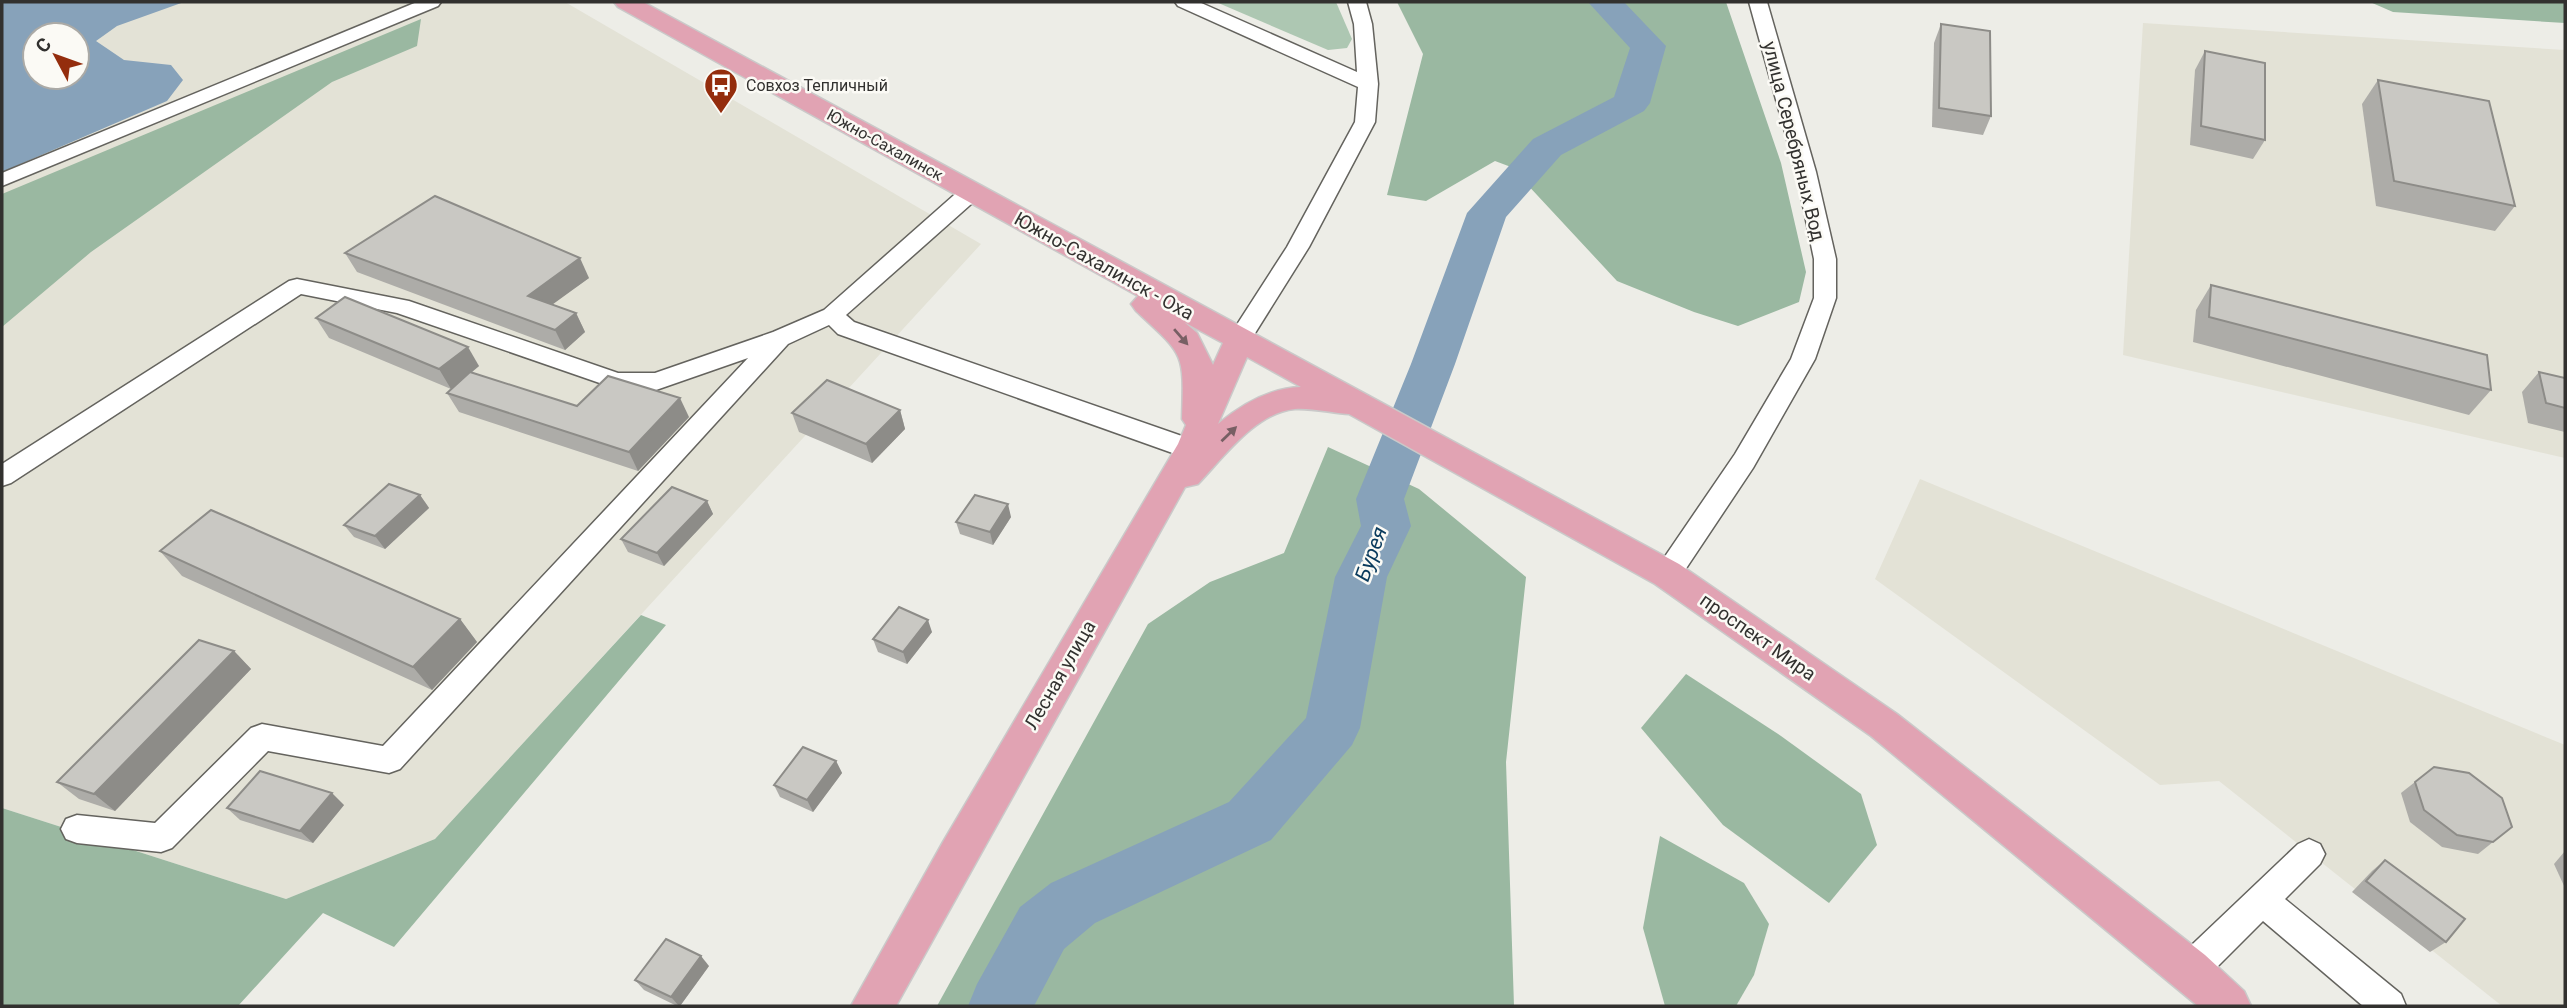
<svg xmlns="http://www.w3.org/2000/svg" width="2567" height="1008" viewBox="0 0 2567 1008" font-family="Roboto,sans-serif">
<style>
.built{fill:#e3e2d6;fill-rule:evenodd}
.green{fill:#adc7b2}
.forest{fill:#9ab8a1}
.water{fill:#87a2ba;fill-rule:evenodd}
.lines{fill:none;stroke-linecap:round;stroke-linejoin:round}
.river{fill:#87a2ba;fill-rule:evenodd}
.minor-casing{stroke:#64635e;stroke-width:3}
.major-casing{stroke:#cac9c9;stroke-width:3}
.minor{fill:#fff;fill-rule:evenodd}
.major{fill:#e1a3b3;fill-rule:evenodd}
.wall{fill:#adaca8}
.shaded-wall{fill:#8d8c88}
.building{fill:#c9c8c3;stroke:#8d8c88;stroke-width:2}
.oneway{fill:#785f64}
.labels{text-anchor:middle;dominant-baseline:central;stroke-width:5;stroke-linejoin:round;paint-order:stroke}
.far-poi-label{font-size:16px;fill:#32312f;stroke:#fbfaf5;text-anchor:start}
.far-street-label{font-size:16px;fill:#32312f;stroke:#fbfaf5}
.street-label{font-size:19px;fill:#32312f;stroke:#fbfaf5}
.water-label{font-size:21px;font-style:italic;fill:#0a3b5d;stroke:#fbfaf5}
</style>
<rect width="100%" height="100%" fill="#edede7"/>
<!-- built -->
<g class="built">
<path d="M2,2H565L981,244L435,839L286,899L2,808ZM35,35H77V77H35Z"/>
<path d="M2143,23L2565,50V458L2123,355Z"/>
<path d="M1920,479L2565,745V1006H2502L2219,781L2160,785L1875,579Z"/>
</g>
<!-- green -->
<path class="green" d="M1216,2H1336L1352,39L1347,48L1328,50Z"/>
<!-- forest -->
<g class="forest">
<path d="M1397,2H1726L1781,163L1806,272L1799,302L1738,326L1694,312L1617,281L1511,167L1495,161L1426,201L1387,195L1423,54Z"/>
<path d="M2370,2H2565V23L2393,12Z"/>
<path d="M421,19L417,46L332,82L91,252L2,327V194Z"/>
<path d="M1328,447L1419,489L1526,577L1506,762L1514,1006H937L1148,624L1210,582L1284,553Z"/>
<path d="M641,615L666,625L394,947L323,913L238,1006H2V808L286,899L435,839Z"/>
<path d="M1686,674L1781,736L1861,794L1877,845L1829,903L1723,825L1641,728Z"/>
<path d="M1660,836L1744,883L1769,924L1754,975L1736,1006H1665L1643,928Z"/>
</g>
<!-- water -->
<path class="water" d="M2,2H184L117,26L96,41L124,60L171,65L183,80L167,101L2,172ZM35,35H77V77H35Z"/>
<g class="lines">
<!-- river -->
<path class="river" d="M1588,2H1624L1666,46L1650,103L1644,111L1561,155L1506,217L1455,364L1404,499L1411,526L1387,577L1360,728L1352,745L1271,840L1095,923L1064,949L1034,1006H968L977,984L1020,907L1051,883L1229,802L1306,718L1335,577L1361,526L1356,499L1411,364L1467,213L1533,139L1614,97L1630,48Z"/>
<!-- minor casing -->
<g class="minor-casing">
<g id="minor">
<path d="M417,2H441L438,6L2,186V173Z"/>
<path d="M1175,2H1199L1357,72L1354,24L1348,2H1366L1372,24L1378,84L1375,122L1309,247L1247,346L1239,348L1231,346L1227,340L1287,247L1355,122L1358,87L1178,6Z"/>
<path d="M1749,2H1767L1816,172L1836,259V298L1815,359L1753,468L1677,582L1667,585L1657,582L1653,574L1735,454L1791,359L1814,298V259L1796,172Z"/>
<path d="M970,186L978,188L981,193L978,198L846,315L854,322L1199,442L1203,449L1199,456L1190,458L1181,456L838,334L829,325L788,344L400,769L389,773L268,751L172,848L161,852L77,843L66,839L61,829L66,819L77,815L155,823L251,728L262,724L383,746L748,358L656,390L617,389L397,313L301,294L11,483L2,486V464L289,281L297,279L409,301L618,373H655L773,332L824,310L962,188Z"/>
<path d="M2309,839L2320,844L2325,854L2320,864L2285,899L2401,994L2406,1006H2363L2263,921L2202,982L2190,986L2178,982L2173,970L2178,958L2298,844Z"/>
</g>
</g>
<!-- major casing -->
<g class="major-casing">
<path id="major" d="M614,2H643L1679,564L1897,714L2205,955L2244,991L2251,1006H2198L1871,736L1655,584L1349,414C1331,413 1313,408 1295,409C1256,412 1223,458 1198,484L1185,487L896,1006H851L943,842L1178,444L1186,425L1182,419C1184,352 1185,356 1136,311L1131,304L1138,296L618,7ZM1184,322L1223,343L1213,365L1197,333ZM1247,357L1301,387C1269,388 1242,404 1218,424Z"/>
</g>
<!-- minor -->
<use href="#minor" class="minor"/>
<!-- major -->
<use href="#major" class="major"/>
</g>
<!-- wall -->
<g class="wall">
<path d="M1941,24L1991,116L1983,135L1932,127L1934,43Z"/>
<path d="M2205,51L2265,140L2253,159L2190,145L2195,70Z"/>
<path d="M2378,80L2515,206L2495,231L2376,206L2362,104Z"/>
<path d="M345,253L589,278L552,304L576,313L585,332L565,350L357,272Z"/>
<path d="M2211,285L2491,390L2469,415L2193,342L2196,310Z"/>
<path d="M316,318L479,366L471,373L577,406L689,417L638,471L459,412L447,393L451,389L329,338Z"/>
<path d="M2539,372L2565,378V432L2528,423L2522,392Z"/>
<path d="M900,410L905,429L872,463L799,432L792,413Z"/>
<path d="M420,495L429,508L385,549L354,537L344,525Z"/>
<path d="M707,501L713,514L664,566L628,552L621,539Z"/>
<path d="M1011,517L993,545L960,534L956,522Z"/>
<path d="M160,551L460,619L477,642L432,690L182,576Z"/>
<path d="M932,632L907,664L878,652L873,639Z"/>
<path d="M234,651L251,669L115,811L79,799L57,782Z"/>
<path d="M836,761L842,773L813,812L780,797L774,785Z"/>
<path d="M2415,782L2493,842L2478,854L2442,847L2410,822L2401,793Z"/>
<path d="M344,805L313,843L240,820L227,808Z"/>
<path d="M2565,851V888L2554,864Z"/>
<path d="M2385,860L2446,942L2430,952L2352,892L2372,871Z"/>
<path d="M709,966L680,1006H677L644,990L635,980Z"/>
</g>
<!-- shaded-wall -->
<g class="shaded-wall">
<path d="M580,258L589,278L538,315L528,296Z"/>
<path d="M576,313L585,332L565,350L555,330Z"/>
<path d="M468,347L479,366L451,389L439,369Z"/>
<path d="M680,398L689,417L638,471L629,452Z"/>
<path d="M900,410L905,429L872,463L866,444Z"/>
<path d="M420,495L429,508L385,549L375,536Z"/>
<path d="M707,501L713,514L664,566L657,553Z"/>
<path d="M1008,504L1011,517L993,545L990,532Z"/>
<path d="M460,619L477,642L432,690L413,667Z"/>
<path d="M928,620L932,632L907,664L903,652Z"/>
<path d="M234,651L251,669L115,811L94,794Z"/>
<path d="M836,761L842,773L813,812L807,800Z"/>
<path d="M332,793L344,805L313,843L300,831Z"/>
<path d="M701,956L709,966L680,1006H679L671,997Z"/>
</g>
<!-- building -->
<g class="building">
<path d="M1941,24L1990,31L1991,116L1939,108Z"/>
<path d="M2205,51L2265,63V140L2201,126Z"/>
<path d="M2378,80L2489,101L2515,206L2394,181Z"/>
<path d="M435,196L580,258L528,296L576,313L555,330L345,253Z"/>
<path d="M2211,285L2487,355L2491,390L2209,317Z"/>
<path d="M345,297L468,347L439,369L316,318Z"/>
<path d="M470,372L577,406L608,376L680,398L629,452L447,393Z"/>
<path d="M2539,372L2565,378V408L2546,403Z"/>
<path d="M827,380L900,410L866,444L792,413Z"/>
<path d="M389,484L420,495L375,536L344,525Z"/>
<path d="M672,487L707,501L657,553L621,539Z"/>
<path d="M975,495L1008,504L990,532L956,522Z"/>
<path d="M211,510L460,619L413,667L160,551Z"/>
<path d="M899,607L928,620L903,652L873,639Z"/>
<path d="M199,640L234,651L94,794L57,782Z"/>
<path d="M803,747L836,761L807,800L774,785Z"/>
<path d="M2434,767L2469,773L2502,798L2512,827L2493,842L2457,835L2424,810L2415,782Z"/>
<path d="M260,771L332,793L300,831L227,808Z"/>
<path d="M2385,860L2465,919L2446,942L2366,881Z"/>
<path d="M666,939L701,956L671,997L635,980Z"/>
</g>
<!-- one-way arrows -->
<defs><path id="oneway-solid" d="M-6-.8H1V-3.2L6.5 0L1 3.2V.8H-6Z" transform="scale(1.75)"/></defs>
<g class="oneway">
<use href="#oneway-solid" transform="translate(1181 337) rotate(49)"/>
<use href="#oneway-solid" transform="translate(1229 434) rotate(-44)"/>
</g>
<!-- icons -->
<defs>
<g id="bus-pin" transform="scale(1.75)"><path d="M0 17L-7.5 6A9.5 9.5 0 1 1 7.5 6Z" fill="#942d0d" stroke="#fbfaf5"/><path d="M-5-6H5V4H4V6H2V4H-2V6H-4V4H-5ZM-3.5-4V0h7V-4ZM-3.5 1.2v1.5H-2V1.2ZM2 1.2v1.5H3.5V1.2Z" fill="#fff"/></g>
</defs>
<g fill-rule="evenodd">
<use href="#bus-pin" x="721" y="85"/>
</g>
<g class="labels">
<!-- far-poi labels -->
<g class="far-poi-label">
<text x="746" y="85">Совхоз Тепличный</text>
</g>
<!-- far-street labels -->
<g class="far-street-label">
<text transform="translate(885 145) rotate(29)">Южно-Сахалинск</text>
</g>
<!-- street labels -->
<g class="street-label">
<text transform="translate(1794 141) rotate(76)">улица Серебряных Вод</text>
<text transform="translate(1104 266) rotate(29)">Южно-Сахалинск - Оха</text>
<text transform="translate(1758 637) rotate(35)">проспект Мира</text>
<text transform="translate(1060 675) rotate(-60)">Лесная улица</text>
</g>
<!-- water labels -->
<g class="water-label">
<text transform="translate(1371 554) rotate(-70)">Бурея</text>
</g>
</g>
<!-- border -->
<rect width="2567" height="1008" fill="none" stroke="#32312f" stroke-width="7"/>
<!-- north arrow -->
<g transform="translate(56 56) rotate(311)"><circle r="33" fill="#fbfaf5" stroke="#abaaa6" stroke-width="2"/>
<path d="M0-5L12 26L0 18L-12 26Z" fill="#942d0d"/>
<text y="-10" font-size="19" font-weight="bold" text-anchor="middle" fill="#32312f">С</text>
</g>
</svg>
